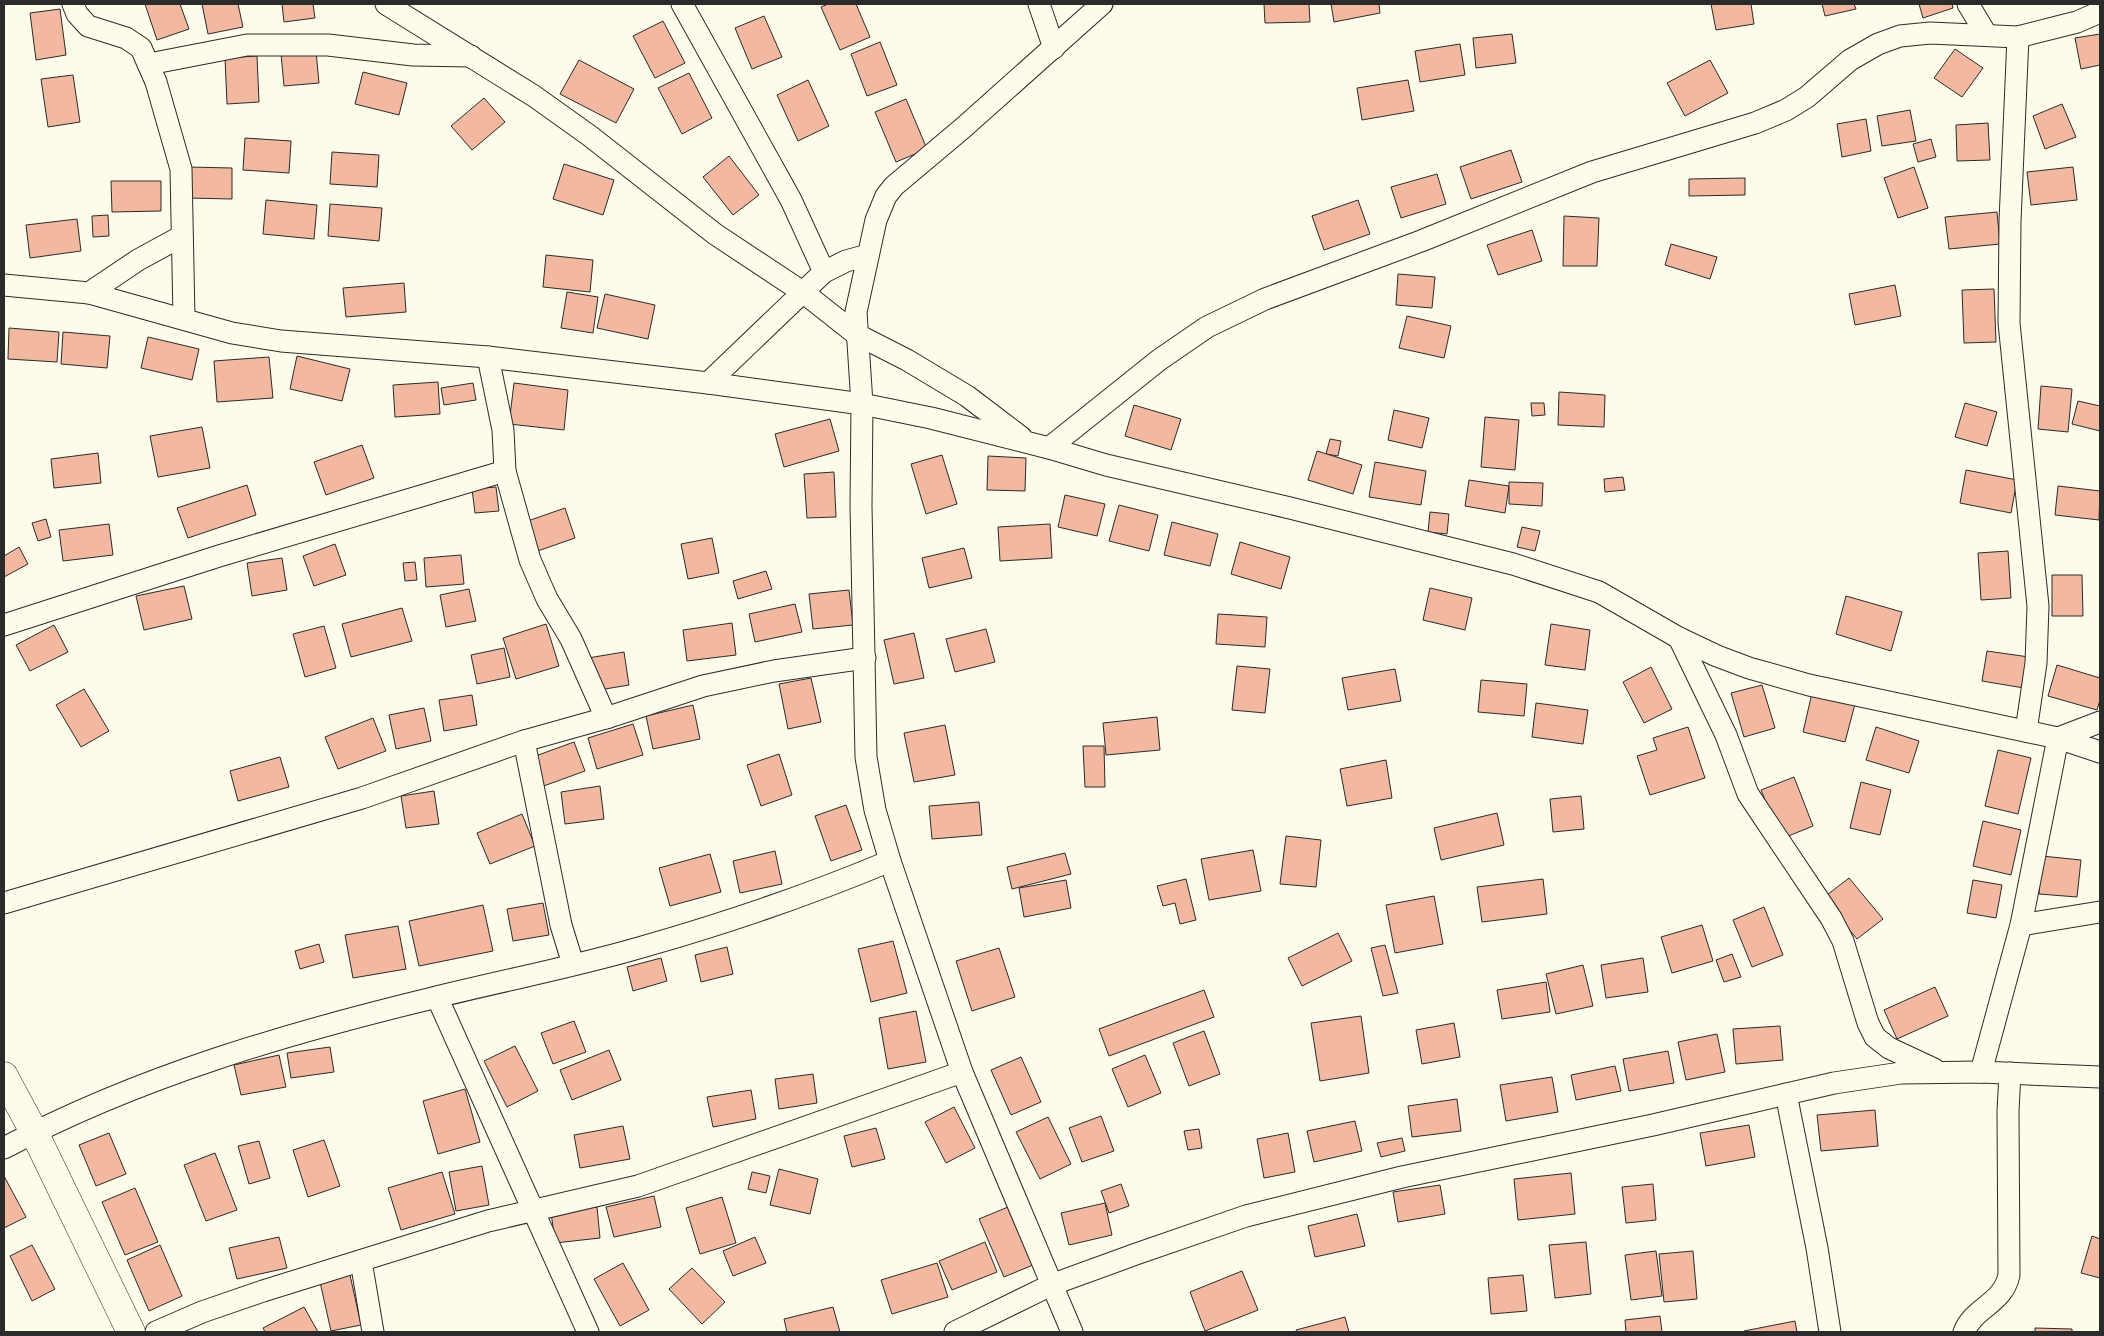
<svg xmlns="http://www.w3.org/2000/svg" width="2104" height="1336" viewBox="0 0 2104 1336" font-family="Helvetica,sans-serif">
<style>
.building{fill:#f2b8a0;stroke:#2b2b2b}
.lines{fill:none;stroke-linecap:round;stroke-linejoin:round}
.minor-casing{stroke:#2b2b2b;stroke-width:23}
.major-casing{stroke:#2b2b2b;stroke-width:29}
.minor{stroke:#fdfbea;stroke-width:21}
.major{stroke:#fdfbea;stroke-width:28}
</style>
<rect width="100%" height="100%" fill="#fdfbea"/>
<!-- building -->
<g class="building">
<path d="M145,4H180L189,29L157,40Z"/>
<path d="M202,4H238L243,27L208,34Z"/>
<path d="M282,4H313L315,18L284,22Z"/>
<path d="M828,4H856L870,37L840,50L821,7Z"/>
<path d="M1264,4H1309L1310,22L1265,23Z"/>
<path d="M1331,4H1379L1380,13L1334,22Z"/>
<path d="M1711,4H1751L1754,24L1716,30Z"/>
<path d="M1822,4H1854L1856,9L1825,16Z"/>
<path d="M1919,4H1952L1953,8L1923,18Z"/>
<path d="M60,9L66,55L36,60L30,13Z"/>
<path d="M764,16L782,57L752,69L735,28Z"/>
<path d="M663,21L685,63L655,78L633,36Z"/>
<path d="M1512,34L1516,63L1476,68L1473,38Z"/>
<path d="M2100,34V65L2081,69L2075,38Z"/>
<path d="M880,42L897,85L867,96L851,54Z"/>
<path d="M1460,44L1465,75L1420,82L1415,51Z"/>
<path d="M1955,49L1983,68L1962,97L1934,78Z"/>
<path d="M316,51L319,83L284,86L281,54Z"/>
<path d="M257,56L259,102L227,104L225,58Z"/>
<path d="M579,60L634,89L616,123L560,94Z"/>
<path d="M1710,60L1728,93L1685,116L1667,83Z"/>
<path d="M363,72L407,83L399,115L355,104Z"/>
<path d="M689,73L712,118L682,134L658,88Z"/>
<path d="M73,75L80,122L48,127L41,79Z"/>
<path d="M808,80L829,126L798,141L777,95Z"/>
<path d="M1408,80L1414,111L1362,120L1357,88Z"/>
<path d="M484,98L505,122L472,150L451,126Z"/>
<path d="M906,99L927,149L896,162L875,112Z"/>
<path d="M2062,104L2076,137L2045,149L2033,116Z"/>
<path d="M1910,110L1916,141L1882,146L1877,116Z"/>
<path d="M1866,119L1871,151L1842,157L1837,124Z"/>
<path d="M1988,123L1990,160L1957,161L1956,125Z"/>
<path d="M245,138L291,141L289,173L243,170Z"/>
<path d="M1931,139L1936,157L1918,162L1913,144Z"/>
<path d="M1511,150L1522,182L1471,199L1460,167Z"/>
<path d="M332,152L379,155L377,187L330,184Z"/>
<path d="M729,156L759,195L733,215L703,177Z"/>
<path d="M564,164L614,180L603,215L553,199Z"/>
<path d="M188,167L232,168V199L188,198Z"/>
<path d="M1914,167L1928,208L1898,218L1884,178Z"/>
<path d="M2073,167L2077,200L2031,205L2027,172Z"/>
<path d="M1437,174L1446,204L1401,218L1391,187Z"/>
<path d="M1745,178V195L1689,196V179Z"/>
<path d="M111,181H161V211L112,212Z"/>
<path d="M266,200L317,205L314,239L263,234Z"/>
<path d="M1358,200L1370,234L1324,250L1312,216Z"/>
<path d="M330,204L382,208L379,241L328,236Z"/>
<path d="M1997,212L2000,244L1949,249L1945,217Z"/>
<path d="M108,215L109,236L93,237L92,216Z"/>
<path d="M1564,216L1599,218L1597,266H1563Z"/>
<path d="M77,219L81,251L30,258L26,225Z"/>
<path d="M1532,230L1542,261L1498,275L1487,245Z"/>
<path d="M1671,244L1717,257L1710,279L1665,265Z"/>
<path d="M546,255L593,260L590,292L543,287Z"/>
<path d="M1398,274L1435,277L1432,308L1396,305Z"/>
<path d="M404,283L406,312L346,317L343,288Z"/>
<path d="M1895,285L1901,316L1855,325L1849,294Z"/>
<path d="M1994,289L1996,342L1964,343L1962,290Z"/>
<path d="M567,292L598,297L593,333L561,328Z"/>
<path d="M605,294L655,305L648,339L597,328Z"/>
<path d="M1407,316L1451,326L1444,358L1399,348Z"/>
<path d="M9,328L59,332L57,362L8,359Z"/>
<path d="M63,332L110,336L107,368L61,364Z"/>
<path d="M148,337L199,349L192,380L141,368Z"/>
<path d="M297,356L350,369L342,401L290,389Z"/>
<path d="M269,357L273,398L217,402L214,361Z"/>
<path d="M438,382L440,414L395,417L393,385Z"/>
<path d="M473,383L476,400L444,405L441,388Z"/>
<path d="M514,383L568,390L564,430L509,424Z"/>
<path d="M2041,386L2072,389L2068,432L2038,429Z"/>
<path d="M1559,392L1605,395L1604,427L1558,425Z"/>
<path d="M2078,401L2100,406V431L2072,424Z"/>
<path d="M1531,403H1544L1545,415L1532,416Z"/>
<path d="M1965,403L1997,412L1987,446L1955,437Z"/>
<path d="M1134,405L1181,419L1171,450L1125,436Z"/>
<path d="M1394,410L1429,418L1422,448L1388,440Z"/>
<path d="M1485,417L1519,420L1515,470L1481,467Z"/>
<path d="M830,419L839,451L784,467L775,434Z"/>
<path d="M202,427L210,468L158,477L150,436Z"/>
<path d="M1330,439L1341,441L1338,456L1326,454Z"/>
<path d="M362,445L374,478L326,495L314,462Z"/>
<path d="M1317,451L1362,465L1353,494L1308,480Z"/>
<path d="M98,453L101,483L54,488L51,459Z"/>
<path d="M942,455L957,504L926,514L911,464Z"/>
<path d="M988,456L1026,458L1025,491L987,490Z"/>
<path d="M1375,462L1426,471L1421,505L1369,497Z"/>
<path d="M1966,470L2017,480L2011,513L1960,503Z"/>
<path d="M834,472L836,517L807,518L804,474Z"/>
<path d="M1623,477L1625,490L1605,492L1604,479Z"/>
<path d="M1469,480L1509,486L1505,513L1465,506Z"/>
<path d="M1509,482L1543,483L1542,506L1509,504Z"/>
<path d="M247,485L256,515L188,538L177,508Z"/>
<path d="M2058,486L2100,491L2099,520L2055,515Z"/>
<path d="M496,487L499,511L475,513L472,489Z"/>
<path d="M1065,495L1105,504L1097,536L1058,527Z"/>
<path d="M1119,505L1158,515L1149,551L1109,541Z"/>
<path d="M565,508L575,538L532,553L522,523Z"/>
<path d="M1430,512L1449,514L1447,534L1428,532Z"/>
<path d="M46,519L51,537L38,541L32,523Z"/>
<path d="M1172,522L1218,534L1210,566L1164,555Z"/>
<path d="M109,524L113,555L63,561L59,530Z"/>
<path d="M1050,524L1052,558L1000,561L998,527Z"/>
<path d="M1522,527L1540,531L1535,551L1517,547Z"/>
<path d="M712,538L719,573L688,579L681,544Z"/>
<path d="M1240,542L1290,557L1281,589L1231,574Z"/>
<path d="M335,544L346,575L314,586L303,556Z"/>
<path d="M19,547L28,564L4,577V556Z"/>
<path d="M964,548L972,578L929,588L922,558Z"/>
<path d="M2008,551L2011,598L1981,600L1978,553Z"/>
<path d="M461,555L464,584L426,587L424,558Z"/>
<path d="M282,558L287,590L252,596L247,563Z"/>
<path d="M415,562L417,580L405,581L403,563Z"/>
<path d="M766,571L772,589L738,599L733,581Z"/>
<path d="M2052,575H2082L2083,616H2052Z"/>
<path d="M184,586L192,619L144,630L136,596Z"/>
<path d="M1430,588L1472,598L1465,630L1423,620Z"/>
<path d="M469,589L476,621L446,627L440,595Z"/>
<path d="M849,590L853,625L813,629L809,594Z"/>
<path d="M1846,596L1902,612L1891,651L1836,634Z"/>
<path d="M795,604L802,632L755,642L749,614Z"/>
<path d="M402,608L412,641L351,657L342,624Z"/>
<path d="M1218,614L1267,617L1265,647L1216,644Z"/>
<path d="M732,623L736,655L687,661L683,630Z"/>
<path d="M546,624L559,666L516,679L503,638Z"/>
<path d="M1551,624L1590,630L1585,670L1545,665Z"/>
<path d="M54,625L68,652L30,671L16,645Z"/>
<path d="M324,626L336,668L305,677L293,634Z"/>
<path d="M986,629L995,662L955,672L946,639Z"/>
<path d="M914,633L924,678L894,684L884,640Z"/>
<path d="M504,648L510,677L477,684L471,655Z"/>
<path d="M1987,651L2029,657L2024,688L1982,681Z"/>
<path d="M624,652L629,685L593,691L588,658Z"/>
<path d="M2057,665L2100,678V700L2097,710L2048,696Z"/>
<path d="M1237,666L1270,669L1265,713L1232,710Z"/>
<path d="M1651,667L1672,709L1644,723L1623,682Z"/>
<path d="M1395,669L1401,701L1348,710L1342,678Z"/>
<path d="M811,678L821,722L788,729L779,684Z"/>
<path d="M1481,680L1527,684L1524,716L1478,712Z"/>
<path d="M1762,685L1775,728L1744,737L1731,693Z"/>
<path d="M84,689L109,731L81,747L56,705Z"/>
<path d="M1812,693L1855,704L1845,742L1803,732Z"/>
<path d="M472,695L477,725L444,731L439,700Z"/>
<path d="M1536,703L1588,710L1583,744L1532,737Z"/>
<path d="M693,705L700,739L653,749L646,716Z"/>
<path d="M424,708L431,741L396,749L389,715Z"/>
<path d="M1157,717L1160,750L1106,755L1103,723Z"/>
<path d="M373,718L386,751L338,769L325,737Z"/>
<path d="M633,724L643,755L597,769L588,738Z"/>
<path d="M945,725L955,775L914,782L904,733Z"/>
<path d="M1688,727L1705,778L1650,795L1637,756L1657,750L1653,738Z"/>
<path d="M1876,727L1919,741L1909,773L1866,760Z"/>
<path d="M574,742L585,771L541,787L530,758Z"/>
<path d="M1083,746H1104L1105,787H1085Z"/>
<path d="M1998,750L2031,758L2018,814L1985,806Z"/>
<path d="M779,754L792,795L761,806L747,765Z"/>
<path d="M280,757L289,787L238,801L230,771Z"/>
<path d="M1386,760L1392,798L1347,806L1340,769Z"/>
<path d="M1794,777L1813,826L1781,839L1761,790Z"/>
<path d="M1861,782L1891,790L1880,835L1850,828Z"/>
<path d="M600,786L604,819L565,824L561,792Z"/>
<path d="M434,791L439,824L406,828L401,796Z"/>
<path d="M1581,796L1584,829L1553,832L1550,799Z"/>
<path d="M979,802L982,835L932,839L929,806Z"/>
<path d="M846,805L862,850L831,861L815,816Z"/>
<path d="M1497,813L1504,845L1441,860L1434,828Z"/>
<path d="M522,814L535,846L490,864L477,833Z"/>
<path d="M1983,821L2021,830L2011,875L1973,866Z"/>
<path d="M1286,836L1321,840L1316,887L1280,884Z"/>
<path d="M1253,850L1261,891L1209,900L1201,859Z"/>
<path d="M775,851L782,884L740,893L733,861Z"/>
<path d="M1065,853L1071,874L1012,889L1007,867Z"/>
<path d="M710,854L721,892L670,906L659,868Z"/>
<path d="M2042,856L2081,860L2077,897L2039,894Z"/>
<path d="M1849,878L1883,919L1857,939L1823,898Z"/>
<path d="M1186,879L1196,920L1180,924L1175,903L1163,906L1157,886Z"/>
<path d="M1543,879L1547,914L1482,922L1477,887Z"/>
<path d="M1066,880L1071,908L1024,917L1019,888Z"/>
<path d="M1973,880L2002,885L1996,918L1967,913Z"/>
<path d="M1434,896L1443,944L1395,953L1386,905Z"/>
<path d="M543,903L549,935L513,941L507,909Z"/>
<path d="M483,905L493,951L419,966L409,921Z"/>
<path d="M1764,907L1783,955L1752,967L1733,920Z"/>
<path d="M1702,925L1713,961L1672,973L1661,937Z"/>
<path d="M398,926L406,969L353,978L345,935Z"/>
<path d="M1338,933L1352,961L1302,986L1288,958Z"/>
<path d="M893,941L907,993L871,1002L858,949Z"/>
<path d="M319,944L324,962L300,969L295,951Z"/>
<path d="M1385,945L1398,993L1383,996L1371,948Z"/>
<path d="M727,947L733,974L701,982L695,955Z"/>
<path d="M999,948L1015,997L972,1011L956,961Z"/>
<path d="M1732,954L1741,977L1724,982L1716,960Z"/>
<path d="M661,958L667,981L633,991L627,967Z"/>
<path d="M1643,958L1648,992L1606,998L1601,965Z"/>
<path d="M1583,965L1593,1006L1556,1014L1546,974Z"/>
<path d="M1546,982L1550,1012L1502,1019L1497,990Z"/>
<path d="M1935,987L1948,1016L1897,1039L1884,1010Z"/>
<path d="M1204,990L1214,1017L1109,1056L1099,1029Z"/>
<path d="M916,1011L926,1062L888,1069L879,1018Z"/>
<path d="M1361,1016L1369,1073L1320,1081L1311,1023Z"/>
<path d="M574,1021L586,1052L553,1064L541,1033Z"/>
<path d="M1454,1023L1460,1057L1422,1064L1416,1030Z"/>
<path d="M1780,1026L1783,1060L1736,1064L1733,1029Z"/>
<path d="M1204,1031L1220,1074L1189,1086L1173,1043Z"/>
<path d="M1717,1034L1725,1072L1686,1080L1678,1042Z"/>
<path d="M515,1046L538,1091L507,1107L484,1061Z"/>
<path d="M330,1047L334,1072L291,1078L287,1053Z"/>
<path d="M609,1050L621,1080L572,1100L560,1070Z"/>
<path d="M1668,1051L1674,1083L1629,1091L1623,1059Z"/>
<path d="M279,1055L286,1087L241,1095L234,1065Z"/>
<path d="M1145,1055L1161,1093L1128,1107L1112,1069Z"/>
<path d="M1021,1057L1041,1102L1011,1115L991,1070Z"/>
<path d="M1615,1066L1621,1091L1576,1100L1571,1075Z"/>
<path d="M813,1074L817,1103L779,1109L775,1079Z"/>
<path d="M1552,1077L1558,1112L1506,1121L1500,1085Z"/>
<path d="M465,1089L480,1142L438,1154L423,1101Z"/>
<path d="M751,1090L756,1119L713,1127L707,1097Z"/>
<path d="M1457,1099L1461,1131L1412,1137L1408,1106Z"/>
<path d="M954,1107L975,1148L946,1163L925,1122Z"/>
<path d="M1875,1110L1878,1146L1821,1151L1817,1115Z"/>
<path d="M1101,1116L1114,1151L1082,1162L1069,1128Z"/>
<path d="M1048,1117L1071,1164L1040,1179L1016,1132Z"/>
<path d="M1355,1121L1362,1151L1314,1162L1307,1131Z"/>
<path d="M1749,1125L1755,1157L1706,1166L1700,1133Z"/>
<path d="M623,1126L630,1159L580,1168L574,1135Z"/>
<path d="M876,1128L885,1159L852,1167L844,1136Z"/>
<path d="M1199,1129L1202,1148L1188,1150L1184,1131Z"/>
<path d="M109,1133L126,1174L96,1186L79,1145Z"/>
<path d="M1288,1133L1295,1172L1264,1178L1257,1139Z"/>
<path d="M1402,1138L1405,1151L1381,1157L1377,1143Z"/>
<path d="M324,1140L340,1186L308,1197L293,1150Z"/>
<path d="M259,1141L270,1178L249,1184L238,1146Z"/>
<path d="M215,1153L237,1210L206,1221L184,1165Z"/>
<path d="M482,1166L489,1205L456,1211L449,1172Z"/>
<path d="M779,1169L818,1179L810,1214L770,1205Z"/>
<path d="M442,1172L455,1214L401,1230L388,1188Z"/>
<path d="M752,1172L770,1176L766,1193L748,1189Z"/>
<path d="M1571,1173L1575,1214L1518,1220L1514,1179Z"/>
<path d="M4,1176L26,1217L4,1228Z"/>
<path d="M1121,1184L1129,1206L1109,1213L1101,1191Z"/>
<path d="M1653,1184L1656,1220L1626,1223L1622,1187Z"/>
<path d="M1440,1185L1445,1214L1398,1222L1393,1192Z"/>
<path d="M135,1188L158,1242L125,1255L102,1202Z"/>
<path d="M654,1196L661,1227L614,1237L606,1207Z"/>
<path d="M722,1197L736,1243L700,1254L686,1208Z"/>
<path d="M1105,1203L1112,1235L1069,1245L1061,1213Z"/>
<path d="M597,1207L600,1238L555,1243L551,1212Z"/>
<path d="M1008,1207L1033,1265L1004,1277L979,1219Z"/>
<path d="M1357,1214L1365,1246L1315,1257L1308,1226Z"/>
<path d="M2092,1236L2100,1239V1278L2081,1273Z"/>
<path d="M279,1237L287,1268L237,1279L229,1248Z"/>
<path d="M755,1237L766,1263L733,1276L723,1251Z"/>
<path d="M985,1242L997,1272L952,1290L939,1261Z"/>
<path d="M1586,1242L1591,1294L1555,1298L1549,1245Z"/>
<path d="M32,1245L55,1289L32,1301L10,1256Z"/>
<path d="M160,1245L182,1296L149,1311L127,1260Z"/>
<path d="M1656,1251L1662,1296L1631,1300L1625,1255Z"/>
<path d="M1693,1251L1697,1299L1664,1302L1659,1254Z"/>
<path d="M623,1263L649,1310L620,1326L594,1279Z"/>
<path d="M937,1263L948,1297L892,1314L881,1280Z"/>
<path d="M692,1268L725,1302L702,1324L669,1289Z"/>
<path d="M1242,1271L1258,1310L1205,1331L1190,1292Z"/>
<path d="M350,1275L361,1325L331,1331L320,1282Z"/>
<path d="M1523,1275L1527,1311L1491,1314L1488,1278Z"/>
<path d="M304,1307L318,1332H265L263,1328Z"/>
<path d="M833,1307L840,1332H787L784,1319Z"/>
<path d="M1660,1316L1662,1332H1626L1625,1320Z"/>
<path d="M1345,1317L1349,1332H1297L1296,1330Z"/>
<path d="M1795,1321L1797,1332H1744V1331Z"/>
<path d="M2035,1328L2072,1329V1332H2035Z"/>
</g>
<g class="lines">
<!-- minor casing -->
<g class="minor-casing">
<g id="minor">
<path d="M73,4L77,14L88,26L126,38L141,48L156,82L181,169L184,318"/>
<path d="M386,4L534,96L590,136L715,234L804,293L856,334L907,360L967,396L1021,437"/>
<path d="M682,4L791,200L824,272"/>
<path d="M1039,4L1054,48"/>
<path d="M1968,4L1986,34"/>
<path d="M2018,37L2010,221L2009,323L2038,606L2036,663L2026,731"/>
<path d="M149,64L247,45H328L413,55L471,56"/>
<path d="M4,285L89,293L232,333L281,341L488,357L708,383L862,404L931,418L1049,448L1106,465L1290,508L1513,564L1599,592L1679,638L1717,656L1749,668L1809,685L2058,738L2100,752"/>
<path d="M89,293L138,260L182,236"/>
<path d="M708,383L824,272L846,261L868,255"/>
<path d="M1049,448L1159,360L1207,327L1265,299L1421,241L1592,172L1755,123L1786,110L1807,97L1850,60L1878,44L1900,36L1930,33L2018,37L2077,22L2100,12"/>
<path d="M505,471L530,560L547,599L571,639L606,718"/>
<path d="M4,625L219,556L505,471L503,430L488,357"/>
<path d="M1679,638L1726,735L1748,794L1831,918L1843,941L1868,1023L1875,1037L1889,1048L1934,1069"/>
<path d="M524,741L561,925L573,964"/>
<path d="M4,903L362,798L524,741L606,718L703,686L774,671L865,658"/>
<path d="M2021,925L2100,912"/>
<path d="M437,997L588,1332"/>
<path d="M1981,1072L2021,925L2058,738L2100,722"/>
<path d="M1786,1094L1817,1248L1830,1332"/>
<path d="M4,1148C140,1076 288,1033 437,997C505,980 574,967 642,947C726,923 809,895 890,861"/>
<path d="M361,1261L373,1332"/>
<path d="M156,1332L202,1312L263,1291L488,1221L638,1186L962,1072"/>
<path d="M955,1332L1051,1285L1136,1254L1246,1216L1402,1177L1653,1125L1834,1083L1901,1073L1981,1072L2100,1077"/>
<path d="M1072,1332L962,1072L890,861L875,810L866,757L861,506L862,404L856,312L876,220L886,196L894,186L963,128L1102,4"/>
<path d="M1964,1332C1974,1307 2003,1304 2009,1275L2008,1111L2010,1073"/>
</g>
</g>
<!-- major casing -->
<g class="major-casing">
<path id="major" d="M4,1076L34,1132L131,1332"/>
</g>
<!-- minor -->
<use href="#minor" class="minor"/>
<!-- major -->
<use href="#major" class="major"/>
</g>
<!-- border -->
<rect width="2104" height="1336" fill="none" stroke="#2b2b2b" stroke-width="10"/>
</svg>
